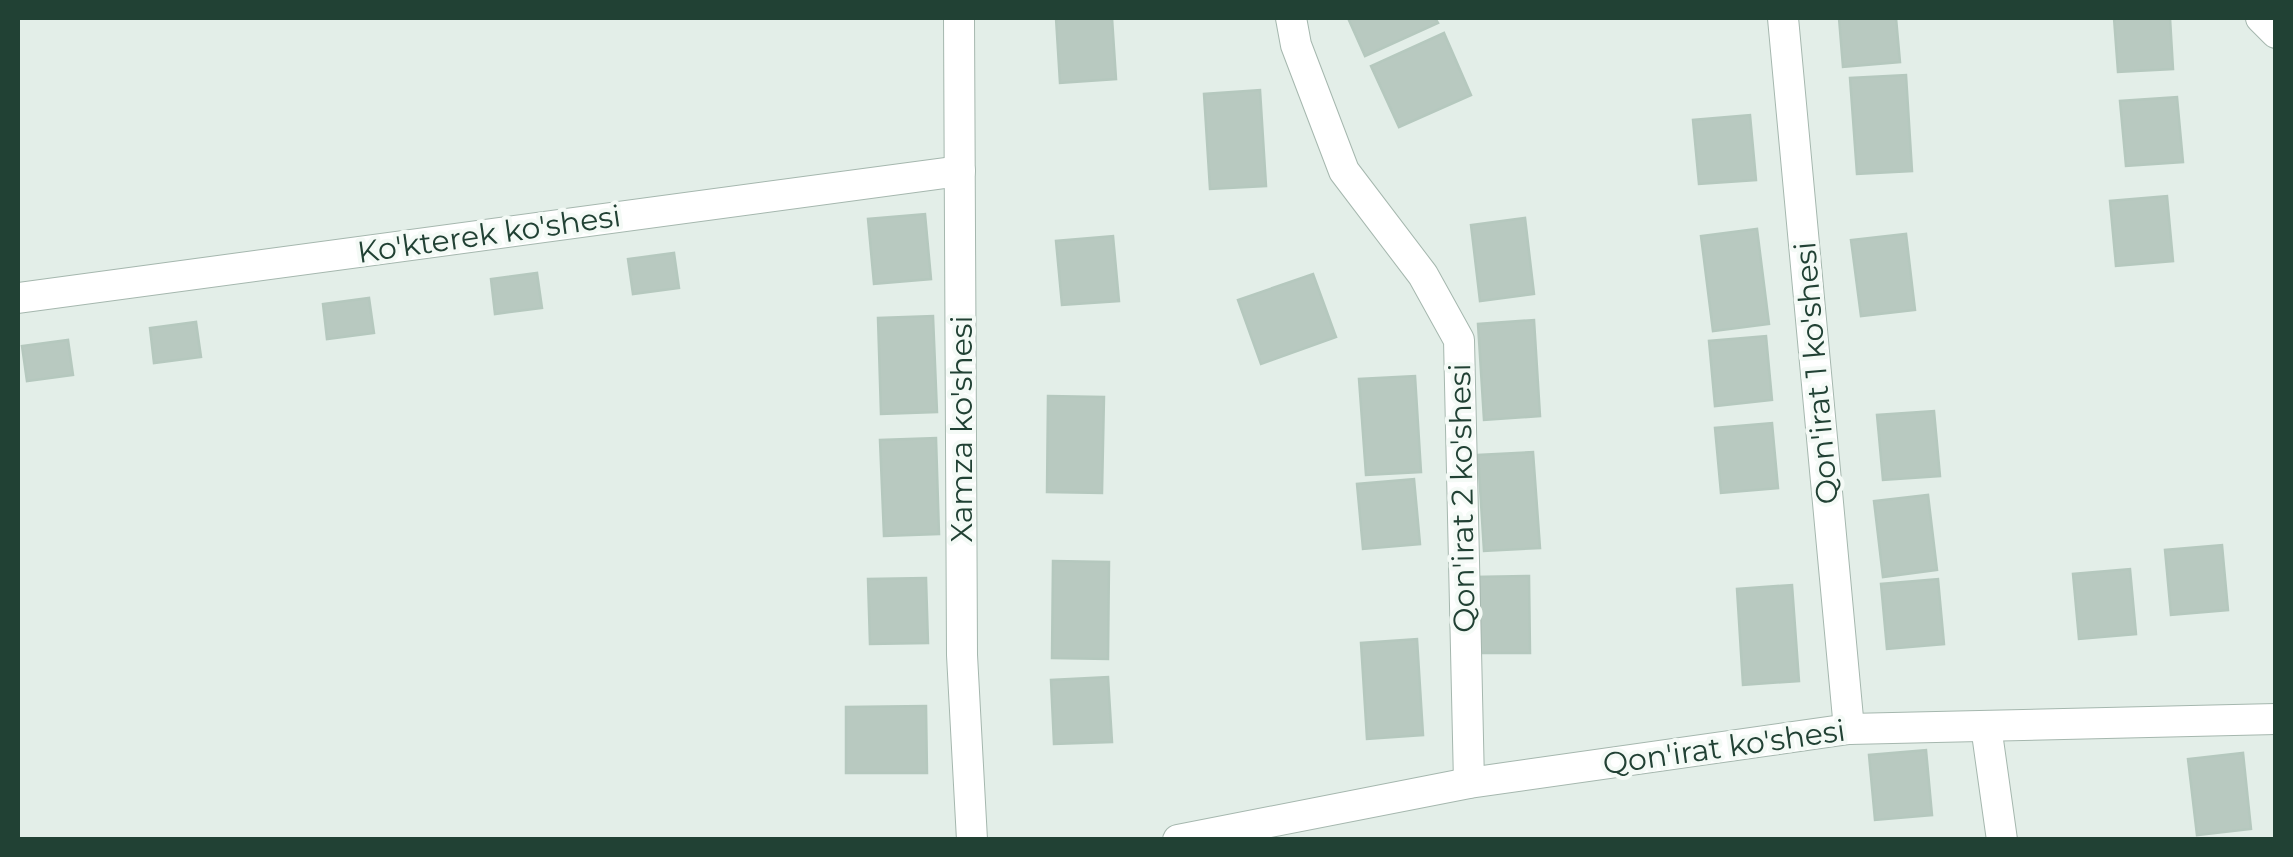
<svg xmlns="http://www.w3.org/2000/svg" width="2293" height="857" viewBox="0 0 2293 857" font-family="Montserrat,sans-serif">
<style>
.building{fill:#b8c9c0;stroke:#b5c8be;stroke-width:2.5}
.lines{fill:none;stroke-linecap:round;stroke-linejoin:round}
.minor-casing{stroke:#a5b7ae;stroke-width:32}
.minor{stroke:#fff;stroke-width:30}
.labels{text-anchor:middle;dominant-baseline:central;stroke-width:8;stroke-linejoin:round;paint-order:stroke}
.street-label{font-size:30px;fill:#214134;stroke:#f4faf6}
</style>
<rect width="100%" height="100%" fill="#e3eee8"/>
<!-- building -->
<g class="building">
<path d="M1056,18H1112L1116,79L1060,83Z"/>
<path d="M1348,18H1435L1438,23L1365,56Z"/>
<path d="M1839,18H1896L1900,62L1843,67Z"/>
<path d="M2114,18H2170L2173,69L2118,72Z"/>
<path d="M1444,33L1471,95L1399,127L1371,66Z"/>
<path d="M1906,75L1912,171L1857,174L1850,78Z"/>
<path d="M1260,90L1266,186L1210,189L1204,94Z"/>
<path d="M2177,97L2183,162L2126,166L2120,101Z"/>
<path d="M1750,115L1756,180L1699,184L1693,120Z"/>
<path d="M2167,196L2173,261L2116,266L2110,201Z"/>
<path d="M925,214L931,279L874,284L868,219Z"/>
<path d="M1525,218L1534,294L1480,301L1471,225Z"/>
<path d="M1757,229L1769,324L1713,331L1701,236Z"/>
<path d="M1906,234L1915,310L1861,316L1851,240Z"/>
<path d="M1113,236L1119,301L1062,305L1056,241Z"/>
<path d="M674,253L679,288L633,294L628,259Z"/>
<path d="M537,273L542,308L495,314L491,279Z"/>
<path d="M1313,274L1336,337L1261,364L1238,300Z"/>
<path d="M369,298L374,333L327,339L323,304Z"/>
<path d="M933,316L937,412L881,414L878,318Z"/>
<path d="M1534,320L1540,416L1484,420L1478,324Z"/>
<path d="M196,322L201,357L154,363L150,328Z"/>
<path d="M1766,336L1772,400L1715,406L1709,341Z"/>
<path d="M68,340L73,375L27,381L22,346Z"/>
<path d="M1415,376L1421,472L1366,475L1359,379Z"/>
<path d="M1048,396L1104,397L1102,493L1047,492Z"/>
<path d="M1934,411L1940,476L1883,480L1877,415Z"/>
<path d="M1772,423L1778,488L1721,493L1715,428Z"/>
<path d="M936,438L939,534L884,536L880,440Z"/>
<path d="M1533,452L1540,548L1484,551L1478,455Z"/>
<path d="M1414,479L1420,544L1363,549L1357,484Z"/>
<path d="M1928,495L1937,570L1883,577L1874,501Z"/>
<path d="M2222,545L2228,610L2171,615L2165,550Z"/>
<path d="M1053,561L1109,562L1108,659L1052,658Z"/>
<path d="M2130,569L2136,634L2079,639L2073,574Z"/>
<path d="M1529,576L1530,653H1475L1474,577Z"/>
<path d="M926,578L928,643L870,644L868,579Z"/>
<path d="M1938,579L1944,644L1887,649L1881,584Z"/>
<path d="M1792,585L1799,681L1743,685L1737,589Z"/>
<path d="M1417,639L1423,735L1367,739L1361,643Z"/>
<path d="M1108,677L1112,742L1054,744L1051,680Z"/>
<path d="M926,706L927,773H846V707Z"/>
<path d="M1926,750L1932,815L1875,820L1869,755Z"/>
<path d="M2243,753L2251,829L2197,835L2188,759Z"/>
</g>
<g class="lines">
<!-- minor casing -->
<g class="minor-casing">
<g id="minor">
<path d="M959,18L962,655L972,840"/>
<path d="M1291,18L1296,45L1344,171L1423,275L1459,340L1469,783"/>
<path d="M1783,18L1849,729"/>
<path d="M2261,18L2276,33"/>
<path d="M18,298L960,171"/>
<path d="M1986,726L2002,840"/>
<path d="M1178,840L1469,783L1849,729L2276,719"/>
</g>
</g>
<!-- minor -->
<use href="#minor" class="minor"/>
</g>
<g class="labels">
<!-- street labels -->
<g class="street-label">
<text transform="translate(489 234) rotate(-8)">Ko'kterek ko'shesi</text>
<text transform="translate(1816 373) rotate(-95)">Qon'irat 1 ko'shesi</text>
<text transform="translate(961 429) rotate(-90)">Xamza ko'shesi</text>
<text transform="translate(1462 498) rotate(-91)">Qon'irat 2 ko'shesi</text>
<text transform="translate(1724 747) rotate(-8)">Qon'irat ko'shesi</text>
</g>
</g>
<!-- border -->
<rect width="2293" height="857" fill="none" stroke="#214134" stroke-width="40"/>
</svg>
